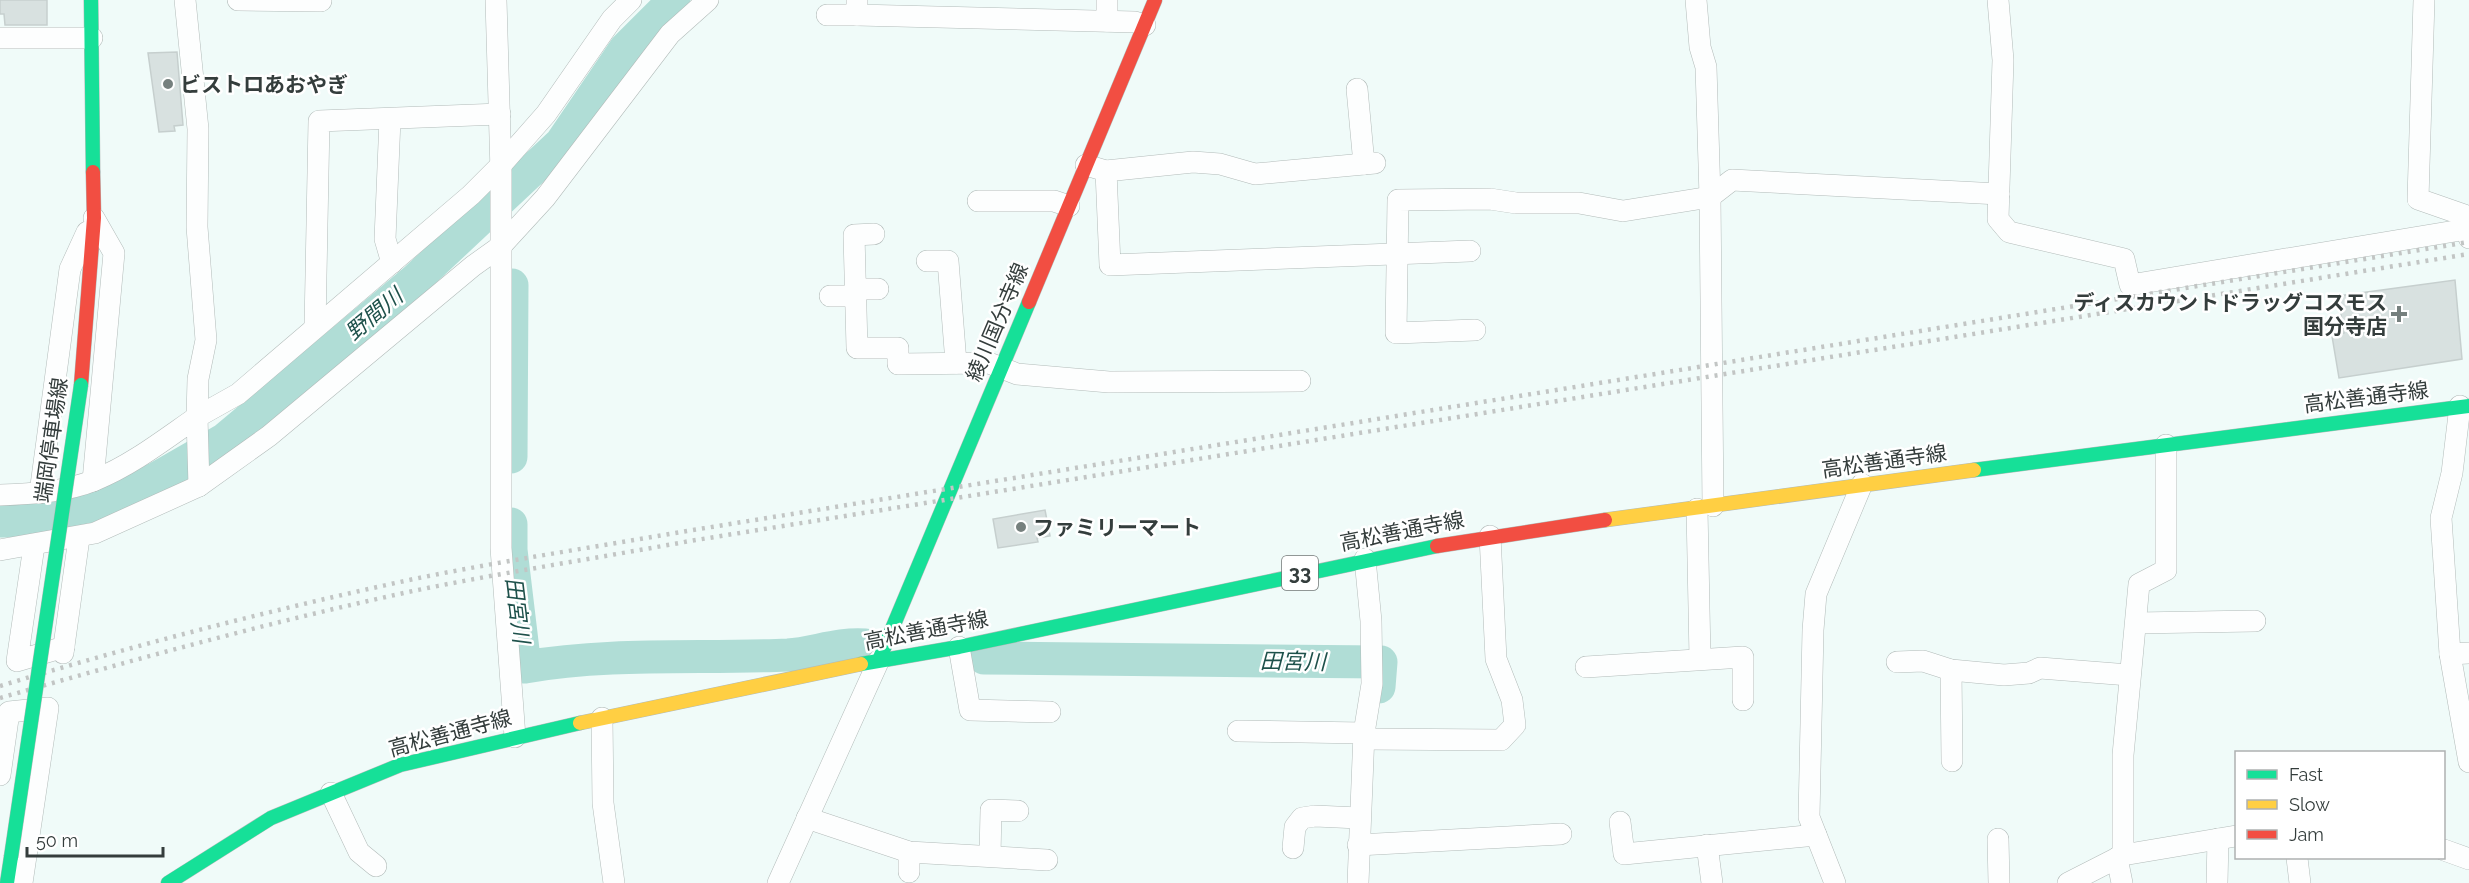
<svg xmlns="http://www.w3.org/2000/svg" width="2469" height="883" viewBox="0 0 2469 883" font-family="Raleway,'Noto Sans JP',sans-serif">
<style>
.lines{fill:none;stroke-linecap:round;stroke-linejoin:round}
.river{stroke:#b0ddd6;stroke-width:33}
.building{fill:#d8e1e0;stroke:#c6cfce;stroke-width:1.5}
.street-casing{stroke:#b2bbb9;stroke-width:22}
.fast-casing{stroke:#b2bbb9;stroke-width:15}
.slow-casing{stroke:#b2bbb9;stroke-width:15}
.jam-casing{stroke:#b2bbb9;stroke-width:15}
.street{stroke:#fdfefe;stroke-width:21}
.fast{stroke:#16e098;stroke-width:14}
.slow{stroke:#ffcf43;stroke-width:14}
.jam{stroke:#f24e42;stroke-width:14}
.rail{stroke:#c2c5c4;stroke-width:4.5;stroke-dasharray:3 6;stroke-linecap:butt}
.fast-bridge-casing{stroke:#b2bbb9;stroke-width:15;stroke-linecap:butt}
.fast-bridge{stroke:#16e098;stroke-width:14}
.poi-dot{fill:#76807e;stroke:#fff;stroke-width:2}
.labels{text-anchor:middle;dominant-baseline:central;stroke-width:5;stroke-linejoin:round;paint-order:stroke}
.shield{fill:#fff;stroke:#717776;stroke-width:1.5}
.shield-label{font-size:20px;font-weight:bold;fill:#343d3c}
.poi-label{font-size:21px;font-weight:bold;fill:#343d3c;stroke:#fff;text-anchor:start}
.street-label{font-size:21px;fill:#343d3c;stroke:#fff}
.water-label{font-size:22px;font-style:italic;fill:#1e514b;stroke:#fff}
</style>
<rect width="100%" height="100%" fill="#f0fbf9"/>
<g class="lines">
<!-- river -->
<g class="river">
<path d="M511,457L512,285"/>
<path d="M0,521H17L96,505L157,478L225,439L415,280L561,143L625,49L674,0"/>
<path d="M511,524V550L525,667C611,652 701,659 788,655C814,653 838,643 865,645"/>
<path d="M984,658L1381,662L1379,687"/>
</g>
</g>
<!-- building -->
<g class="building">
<path d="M0,0H47V25H5L4,14H0Z"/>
<path d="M177,52L183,125L174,126L175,131L159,132L148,53Z"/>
<path d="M2455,280L2462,359L2339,378L2332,336L2344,333L2338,296Z"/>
<path d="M1045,510L1050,536L1037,538L1038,542L998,548L993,519Z"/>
</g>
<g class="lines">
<!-- street casing -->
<g class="street-casing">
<g id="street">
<path d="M185,0L198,129L197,227L206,340L198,379L197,417L238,394L471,195L501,165L546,114L612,19L631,0"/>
<path d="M238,0L321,1"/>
<path d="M496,0L501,172V548L515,737"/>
<path d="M857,0V15L1135,22L1145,25"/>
<path d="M1107,0V21"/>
<path d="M1696,0L1700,47L1706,67L1710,197L1713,506"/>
<path d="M1998,0L2003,60L1998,219L2009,232L2124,259L2130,285L2467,229"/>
<path d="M2424,0L2418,199L2464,215L2469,238"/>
<path d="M827,15H857"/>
<path d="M0,38H92"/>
<path d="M1357,89L1364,164"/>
<path d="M390,119L385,239L392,263"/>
<path d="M1086,165L1106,171L1110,265L1470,251"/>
<path d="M1106,171L1193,162L1220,164L1255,174L1375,163"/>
<path d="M978,201H1054L1069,206"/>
<path d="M874,234L854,235L857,348H898V364L989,363L1017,374L1109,382L1300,381"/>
<path d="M927,261H948L956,363"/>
<path d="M855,289H878"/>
<path d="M830,296H855"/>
<path d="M315,327L319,121L500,114"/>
<path d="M1475,330L1396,333L1398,200L1490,199L1516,203H1579L1623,211L1710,197L1732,180L1999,194"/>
<path d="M2460,406L2452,473L2441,518L2450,654L2469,762"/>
<path d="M93,481L114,253L94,218"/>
<path d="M40,493L70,269L87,232"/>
<path d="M0,495C31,494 66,492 95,480C132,465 165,439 197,417L199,486"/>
<path d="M1697,509L1700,658"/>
<path d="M34,546L17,661L64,647"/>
<path d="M0,550L95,533L199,486L269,436L473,266L501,246L545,198L670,34L708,0"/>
<path d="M2136,623L2255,621"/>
<path d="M959,647L970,710L1050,712"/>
<path d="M63,653L79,538"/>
<path d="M2450,654L2469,653"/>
<path d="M1897,662L1923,661L1951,670L2004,675L2029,673L2040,668L2129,675"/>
<path d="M1586,667L1743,657V700"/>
<path d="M1951,670L1952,761"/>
<path d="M602,718L603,803L614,883"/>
<path d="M1238,731L1364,733"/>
<path d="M1364,739L1501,740L1515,725L1512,700L1496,659L1490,536"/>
<path d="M0,775L9,712L48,708L22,883"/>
<path d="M331,793L359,852L376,866"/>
<path d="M807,818L909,852L1047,860"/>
<path d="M1620,822L1624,854L1816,835"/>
<path d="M1998,839L1999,883"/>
<path d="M1358,845L1561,834"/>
<path d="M1707,845L1712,883"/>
<path d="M1293,848L1295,827L1302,818L1315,816L1359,818"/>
<path d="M2444,850L2469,859"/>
<path d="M2123,855V755L2139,584L2166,570V445"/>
<path d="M990,856L991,810L1018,811"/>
<path d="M2117,858L2122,883"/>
<path d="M2297,858L2300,883"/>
<path d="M909,872V852"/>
<path d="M778,883L879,660"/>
<path d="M1358,883L1364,733L1372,684L1371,621L1365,559"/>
<path d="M1835,883L1809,817L1813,630L1816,594L1862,484"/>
<path d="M2068,883L2123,855L2236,836"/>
<path d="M2217,883L2218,839"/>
</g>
</g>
<!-- fast casing -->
<g class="fast-casing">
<g id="fast">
<path d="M91,0L93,172"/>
<path d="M1974,470L2469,406"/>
<path d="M879,660L1029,302"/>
<path d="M861,664L959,647L1437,546"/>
<path d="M7,883L11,857"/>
<path d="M168,883L271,818L400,765L580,723"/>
</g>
</g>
<!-- slow casing -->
<g class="slow-casing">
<g id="slow">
<path d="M1605,520L1974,470"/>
<path d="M580,723L861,664"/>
</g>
</g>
<!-- jam casing -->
<g class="jam-casing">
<g id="jam">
<path d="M1029,302L1155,0"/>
<path d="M81,385L94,218L93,172"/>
<path d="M1437,546L1605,520"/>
</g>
</g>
<!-- street -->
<use href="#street" class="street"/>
<!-- fast -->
<use href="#fast" class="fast"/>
<!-- slow -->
<use href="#slow" class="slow"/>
<!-- jam -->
<use href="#jam" class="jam"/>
<!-- rail -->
<g class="rail">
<path d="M0,686C135,645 271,610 409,580C501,561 595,547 687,531L2469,242"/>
<path d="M0,698C136,659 274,621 413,591C505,572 598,558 690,541L2469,254"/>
</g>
<!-- fast-bridge casing -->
<g class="fast-bridge-casing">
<path id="fast-bridge" d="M11,857L81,385"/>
</g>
<!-- fast-bridge -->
<use href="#fast-bridge" class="fast-bridge"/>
</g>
<!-- markers -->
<g class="poi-dot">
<circle cx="168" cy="84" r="6"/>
<path d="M2396 305h6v6h6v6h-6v6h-6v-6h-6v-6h6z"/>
<circle cx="1021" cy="527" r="6"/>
</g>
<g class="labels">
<!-- shield labels -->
<rect class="shield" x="1282" y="556" width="36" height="34" rx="4.5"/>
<g class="shield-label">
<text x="1300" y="573">33</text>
</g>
<!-- poi labels -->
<g class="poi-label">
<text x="180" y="84">ビストロあおやぎ</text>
<text x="2387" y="302" text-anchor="end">ディスカウントドラッグコスモス<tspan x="2387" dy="24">国分寺店</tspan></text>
<text x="1033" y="527">ファミリーマート</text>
</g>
<!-- street labels -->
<g class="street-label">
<text transform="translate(997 322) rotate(-67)">綾川国分寺線</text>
<text transform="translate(2366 397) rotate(-7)">高松善通寺線</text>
<text transform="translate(51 440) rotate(-82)">端岡停車場線</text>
<text transform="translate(1884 461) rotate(-8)">高松善通寺線</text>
<text transform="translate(1402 531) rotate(-11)">高松善通寺線</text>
<text transform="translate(926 630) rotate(-11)">高松善通寺線</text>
<text transform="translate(450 733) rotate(-15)">高松善通寺線</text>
</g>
<!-- water labels -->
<g class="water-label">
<text transform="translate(374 314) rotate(-40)">野間川</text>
<text transform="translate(518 610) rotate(83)">田宮川</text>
<text transform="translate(1293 661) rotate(1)">田宮川</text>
</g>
</g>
<!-- legend -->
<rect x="2235" y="751" width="210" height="108" fill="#ffffff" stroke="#aeb1b1" stroke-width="1.5"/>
<rect x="2247" y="770" width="30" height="9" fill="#16e098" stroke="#aeb1b1" stroke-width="1.5"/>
<text x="2289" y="781" font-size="18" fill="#343d3c">Fast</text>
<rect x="2247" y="800" width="30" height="9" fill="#ffcf43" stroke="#aeb1b1" stroke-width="1.5"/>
<text x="2289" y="811" font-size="18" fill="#343d3c">Slow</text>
<rect x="2247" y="830" width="30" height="9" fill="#f24e42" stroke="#aeb1b1" stroke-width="1.5"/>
<text x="2289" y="841" font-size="18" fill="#343d3c">Jam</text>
<!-- scale -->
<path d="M27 847v9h136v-9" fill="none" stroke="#343d3c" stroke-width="3"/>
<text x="36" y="847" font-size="18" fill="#343d3c" stroke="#ffffff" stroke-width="4.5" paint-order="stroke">50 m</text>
</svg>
